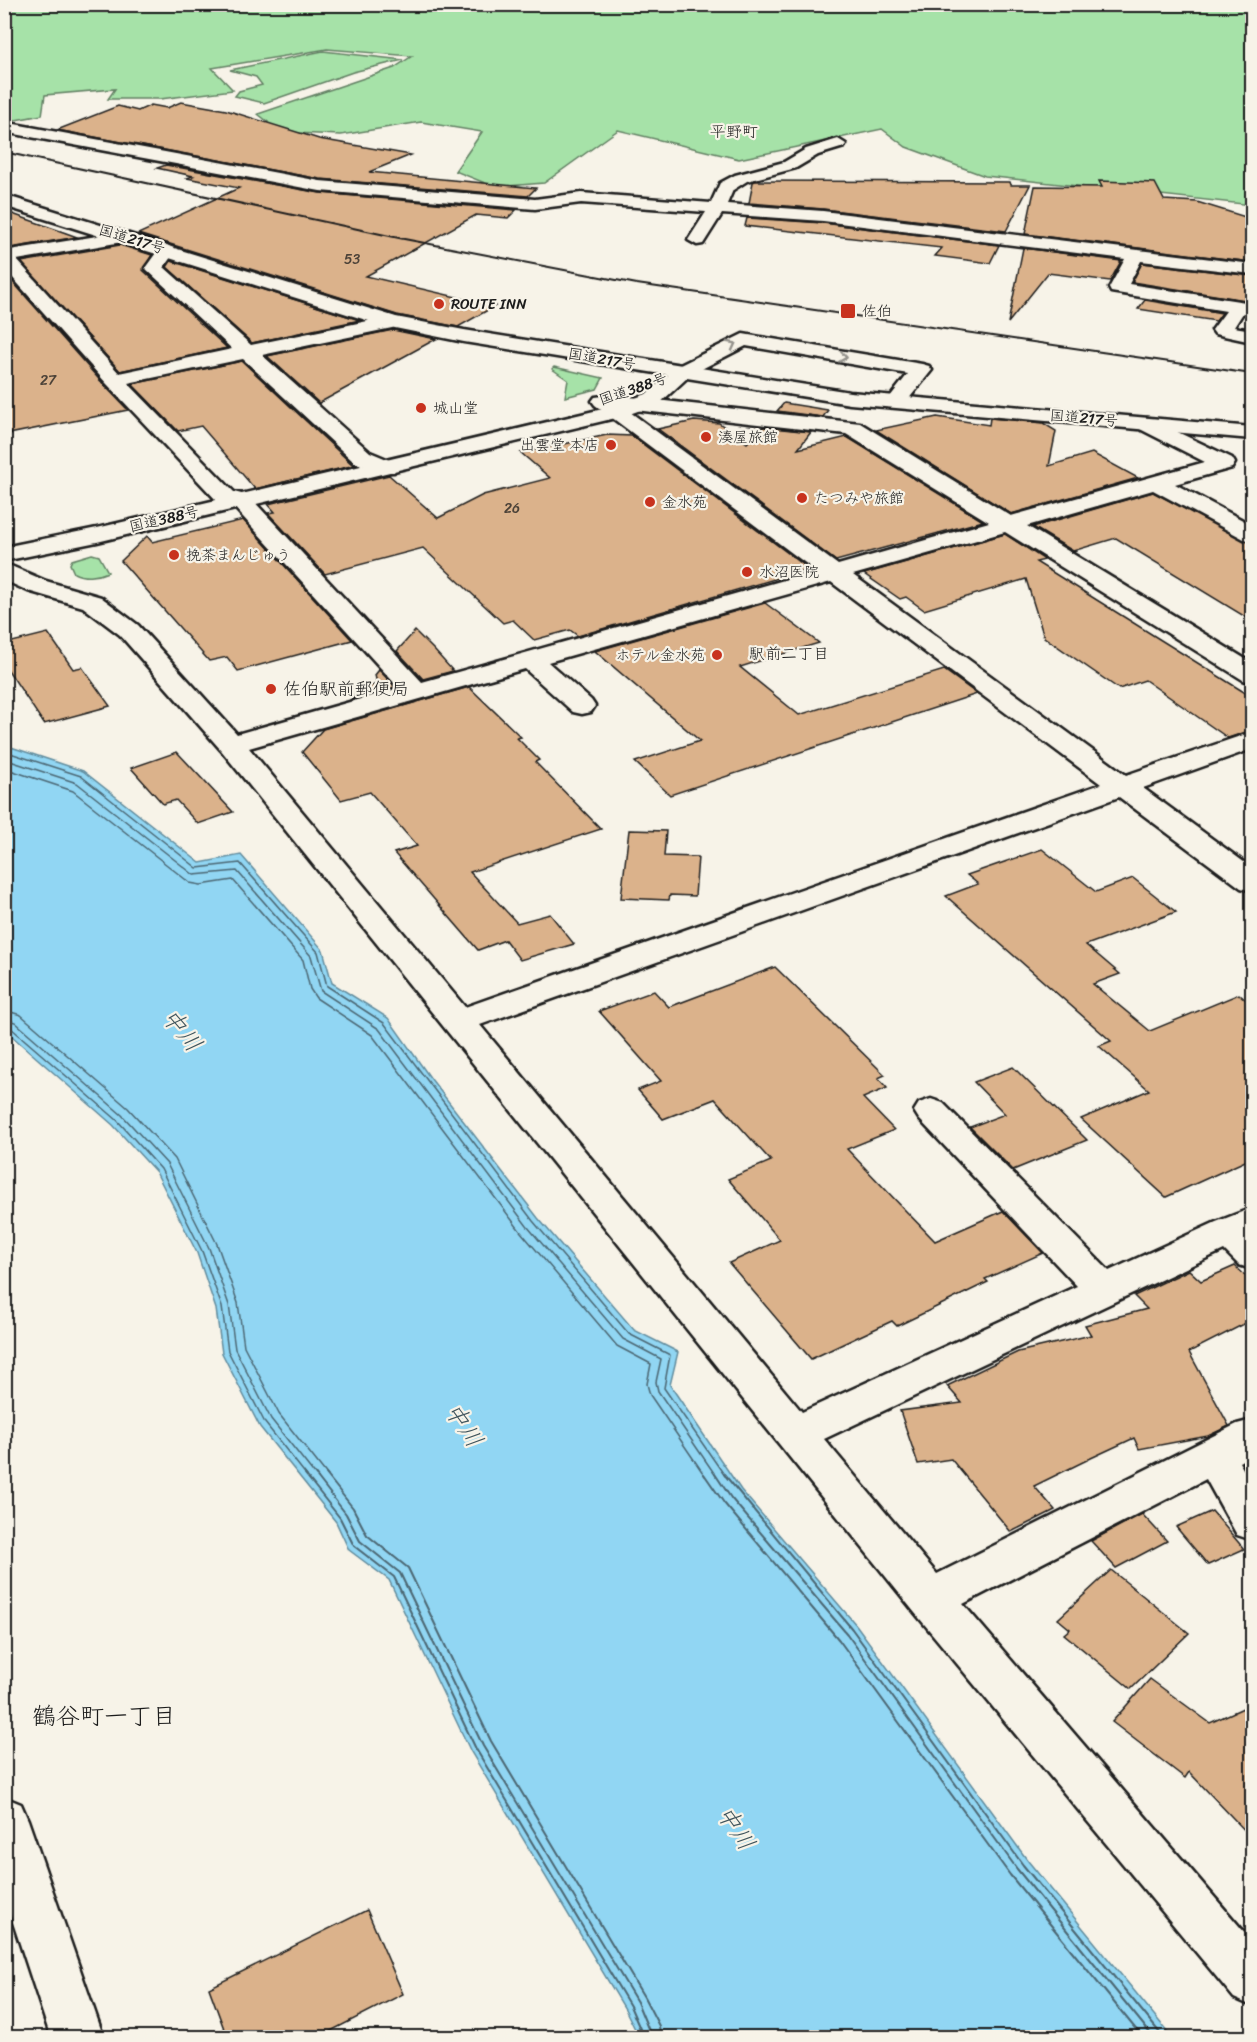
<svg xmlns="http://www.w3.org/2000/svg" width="1257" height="2042" viewBox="0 0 1257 2042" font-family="Sriracha,'Klee One',sans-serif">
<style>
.green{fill:#a6e2a8;stroke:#617f62;stroke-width:1.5}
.water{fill:#91d6f3;stroke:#628c9d;stroke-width:1.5}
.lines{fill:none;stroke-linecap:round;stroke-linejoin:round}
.shore-far1{stroke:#4b6672;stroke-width:1.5}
.shore{stroke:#4b6672;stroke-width:2}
.building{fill:#dbb28b;stroke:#1c1c1c;stroke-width:1.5}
.minor-casing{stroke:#1c1c1c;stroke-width:5}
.highway-casing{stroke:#1c1c1c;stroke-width:5}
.minor{fill:#f7f3e8;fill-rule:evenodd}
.highway{fill:#f7f3e8;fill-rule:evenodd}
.rail{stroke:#1c1c1c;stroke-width:2}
.oneway{stroke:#94928c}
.poi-dot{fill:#c8321e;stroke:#f7f3e8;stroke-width:2}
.labels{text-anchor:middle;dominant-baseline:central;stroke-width:4.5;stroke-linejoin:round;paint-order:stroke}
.far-number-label{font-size:14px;fill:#4c4238}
.far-street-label{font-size:15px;fill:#1c1c1c;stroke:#f7f3e8}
.far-poi-label{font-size:15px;fill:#1c1c1c;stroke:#f7f3e8;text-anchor:start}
.far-neighbourhood-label{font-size:16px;fill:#1c1c1c;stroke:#f7f3e8}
.poi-label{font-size:18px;fill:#1c1c1c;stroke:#f7f3e8;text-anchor:start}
.near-water-label{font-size:24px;font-style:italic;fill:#3f545c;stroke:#f7f3e8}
.near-neighbourhood-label{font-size:24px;fill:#1c1c1c;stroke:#f7f3e8}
</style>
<rect width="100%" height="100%" fill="#f7f3e8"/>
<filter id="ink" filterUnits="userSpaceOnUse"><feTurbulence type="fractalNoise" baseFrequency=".0167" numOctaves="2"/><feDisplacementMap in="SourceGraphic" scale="12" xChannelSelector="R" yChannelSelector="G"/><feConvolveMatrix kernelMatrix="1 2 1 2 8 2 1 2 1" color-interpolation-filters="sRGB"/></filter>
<g filter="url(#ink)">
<!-- green -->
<g class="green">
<path d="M5,5H1252V205L985,176L906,147L882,129L739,159L618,130L544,183L495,187L455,171L482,132L421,122L341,135L295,133L209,139L268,122L258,114L394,68L412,56L327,49L212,68L233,90L160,99H108L115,89L45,95L42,115L10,121L5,117Z"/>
<path d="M323,51L403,60L353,72L264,103L235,96L239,91L262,85L256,77L230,70Z"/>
<path d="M554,367L603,378L597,389L565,397L568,380L552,369Z"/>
<path d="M92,554L99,556L108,572C97,577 84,578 74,573L70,564L72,560Z"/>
</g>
<!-- water -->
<path class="water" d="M5,745L83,771L200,863L241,855L323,950L332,983L388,1018L431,1079L538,1218L634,1330L678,1352L670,1385L741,1490L857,1626L1028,1861L1172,2037H639L625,2009L471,1752L389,1580L349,1550L336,1522L260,1427L222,1353L216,1309L197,1253L156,1172L113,1125L5,1030Z"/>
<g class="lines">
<!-- shore-far1 -->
<g class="shore-far1">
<path d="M4,751L81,776L197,868L240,863L318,952L327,986L384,1023L533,1221L629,1334L670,1355L664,1388L725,1476"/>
<path d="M4,759L77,783L194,875L237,871L311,956L321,991L379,1029L527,1226L623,1339L661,1359L656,1382L658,1391L716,1476"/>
<path d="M4,768L73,791L190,883L201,885L233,880L303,960L310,989L316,998L372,1035L521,1232L617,1346L651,1364L647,1384L650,1395L705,1476"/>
<path d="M4,1010L21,1015L128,1108L175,1159L217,1244L238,1303L244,1346L279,1414L328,1476"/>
<path d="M4,1019L15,1022L122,1115L167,1164L209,1248L229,1305L235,1349L271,1419L316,1476"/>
<path d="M4,1026L11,1028L117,1120L161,1169L202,1251L222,1307L228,1351L265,1423L307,1476"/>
</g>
<!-- shore -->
<g class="shore">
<path d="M305,1474L340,1518L354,1546L394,1577L476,1749L630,2006L644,2038"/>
<path d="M315,1474L346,1514L360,1541L400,1573L483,1746L637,2002L652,2038"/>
<path d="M326,1474L353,1508L367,1535L408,1568L491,1741L644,1997L659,2026L661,2038"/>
<path d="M704,1474L724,1503L839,1640L1010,1875L1143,2038"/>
<path d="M715,1474L731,1498L847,1634L1017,1869L1154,2038"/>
<path d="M724,1474L852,1629L1023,1865L1164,2038"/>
</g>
</g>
<!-- building -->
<g class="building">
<path d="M181,102L226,110L319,139L411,155L369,172L536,188L528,196L320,179L57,130L118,106L138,111L151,105L167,108Z"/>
<path d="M166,165L320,193L516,210L508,218L476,215L366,276L495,306L458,327L397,315L138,234L239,188L187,178L193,176L157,168Z"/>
<path d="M755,181L1010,182L1011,185H1030L1006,231L823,209L749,203L753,182Z"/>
<path d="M1099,181L1155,183L1164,200L1197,202L1252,219V262L1025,234L1035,186L1102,187Z"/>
<path d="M4,211L66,233L77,237L4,249Z"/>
<path d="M747,218L823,223L999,245L990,263L935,256L942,248L745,226Z"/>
<path d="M120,245L152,255L143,270L227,348L120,371L21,262Z"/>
<path d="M1023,248L1121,261L1110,281L1048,273L1008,323Z"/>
<path d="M171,261L360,320L252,343L167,267Z"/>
<path d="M1142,263L1252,276V301L1132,282Z"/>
<path d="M4,272L105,386L128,410L4,435Z"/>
<path d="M1145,300L1222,313L1216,321L1138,309Z"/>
<path d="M393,330L436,339L319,403L267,356Z"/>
<path d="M242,361L352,464L355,465L255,489L201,426L178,431L132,384Z"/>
<path d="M784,403L828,410L823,417L777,411Z"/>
<path d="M937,417L989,425L990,418L1043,423L1056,431L1049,466L1092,453L1138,478L1011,514L876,430Z"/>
<path d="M694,421L719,423L747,443L763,427L811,432L798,449L847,437L983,521L836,561L658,429Z"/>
<path d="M607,435L632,436L809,569L578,636L570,630L534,640L513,620L503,623L423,548L325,574L268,513L275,512L268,504L389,475L438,518L483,495L550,478L521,453Z"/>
<path d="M1153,492L1252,544V621L1116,538L1073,551L1033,527Z"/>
<path d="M243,520L352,640L238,671L227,657L209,661L121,561L147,536L152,542Z"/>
<path d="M1005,534L1045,560L1036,562L1252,697V730L1228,738L1145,680L1119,689L1044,637L1026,579L924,610L906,597L900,599L864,574Z"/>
<path d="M765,603L819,643L740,667L799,715L944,670L977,694L670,795L635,762L700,741L595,651Z"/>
<path d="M415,631L434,650L453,671L423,679L397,651Z"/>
<path d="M48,633L73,669L82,667L110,706L44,724L4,664V644Z"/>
<path d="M379,670L395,687L351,699L360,690L377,684L375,675Z"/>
<path d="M469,687L521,737L517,738L539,760L535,762L601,829L470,872L517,923L550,914L574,944L520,960L505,940L478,950L394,853L417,846L370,792L341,800L302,752L323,729Z"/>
<path d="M177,752L233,812L198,824L176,800L163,804L131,768Z"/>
<path d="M629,830L666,831L664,856L698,857L695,896L670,895L669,900L621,898Z"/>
<path d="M1042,849L1096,892L1133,878L1176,912L1086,945L1120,974L1093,984L1150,1031L1239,994L1252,1005V1158L1166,1197L1081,1119L1149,1090L1099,1046L1111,1041L946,896L978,884L967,875Z"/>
<path d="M775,967L885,1075L878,1078L887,1088L863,1098L894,1130L847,1149L904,1209L935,1241L1003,1211L1043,1253L985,1279L988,1282L897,1326L892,1321L811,1359L729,1263L780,1240L728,1179L771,1161L715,1099L663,1119L638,1090L661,1081L599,1011L654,991L669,1007Z"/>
<path d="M1013,1067L1087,1140L1013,1170L970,1127L1005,1114L974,1082Z"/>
<path d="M1235,1266L1252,1282V1320L1189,1352L1229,1426L1208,1436L1139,1449L1134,1438L1091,1458L1034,1486L1055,1510L1011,1532L951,1459L918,1464L900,1411L962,1403L947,1386L1018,1352L1091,1335L1085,1325L1147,1309L1134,1296L1189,1270L1201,1281Z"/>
<path d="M1212,1511L1244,1549L1208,1565L1176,1527Z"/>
<path d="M1142,1514L1167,1541L1116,1568L1091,1541Z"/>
<path d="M1111,1570L1189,1633L1131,1689L1064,1634L1070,1629L1058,1619Z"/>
<path d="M1150,1679L1210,1723L1252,1704V1838L1189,1772L1185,1778L1112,1722Z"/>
<path d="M367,1910L403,1994L319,2037H227L209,1988Z"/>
</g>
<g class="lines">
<!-- minor casing -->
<g class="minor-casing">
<g id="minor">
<path d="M4,122L320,181L535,199L581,193L711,203L720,183L735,175L784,162L806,149L838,139L846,144L844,147L818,155L796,168L747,181L733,190L727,204L823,211L1252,264V274L1141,261L1129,284L1252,303V315L1243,313L1234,327L1252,330V342L1215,334L1212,330L1226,311L1111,292L1109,288L1125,259L823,221L722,214L703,244L697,245L688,240L706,212L581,203L535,209L320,191L4,132Z"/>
<path d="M122,232L131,237L128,241L17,260L119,373L232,349L145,268L161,246L167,245L176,250L164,267L251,345L392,316L402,322L392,328L262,355L370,452L394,462L397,467L394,472H378L354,462L243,359L128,383L234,492L249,496L422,682L816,571L595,405L592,401L595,397L612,395L860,423L1011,516L1205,462L1140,429L1137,424L1140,419L1148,418L1232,458L1235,463L1232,468L1175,484L1252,525V541L1244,539L1153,490L1027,526L1252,663V682L1243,680L1005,532L853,575L1126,775L1252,732V749L1143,788L1252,868V891L1241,888L1119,797L480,1025L802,1412L1077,1286L919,1119L914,1111L919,1103L931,1099L943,1103L1109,1271L1216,1222L1252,1208V1269L1239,1265L1224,1250L824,1439L937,1574L1237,1424L1252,1420V1455L1239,1462L1252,1484V1540L1237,1535L1206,1479L963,1604L1252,1941V2006L1234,1998L915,1613L221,750L120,635L83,607L28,591L4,580V563L46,581L101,597L138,625L237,734L399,688L233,506L218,502L107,384L4,268V251ZM626,409L846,434L989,522L838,565ZM831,582L1101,784L465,1007L249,748L525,669L573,712L582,714L591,712L595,706L591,700L548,662Z"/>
<path d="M743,334L922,364L929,366L932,370L903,406H889L886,402L908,374L746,346L688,376H674L671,372L674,368Z"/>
<path d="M4,1797L21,1804L28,1820L104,2038H51L4,1895Z"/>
</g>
</g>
<!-- highway casing -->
<g class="highway-casing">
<path id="highway" d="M4,195L396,317L464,330L850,392L1252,427V439L850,404L687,378L660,403L624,416L97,542L4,561V547L97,528L611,407L646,394L668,375L464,342L385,326L4,206Z"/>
</g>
<!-- minor -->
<use href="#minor" class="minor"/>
<!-- highway -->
<use href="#highway" class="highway"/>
<!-- rail -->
<path class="rail" d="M4,152L399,238L637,284L1252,374"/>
</g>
<!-- one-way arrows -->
<defs><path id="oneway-chevron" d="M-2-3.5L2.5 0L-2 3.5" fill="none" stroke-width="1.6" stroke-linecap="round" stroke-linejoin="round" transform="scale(1.5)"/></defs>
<g class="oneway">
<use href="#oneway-chevron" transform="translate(732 345) rotate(-28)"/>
<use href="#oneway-chevron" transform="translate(843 357) rotate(9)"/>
</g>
</g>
<!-- markers -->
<g class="poi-dot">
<circle cx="439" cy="304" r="6"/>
<rect x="840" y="303" width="16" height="16" rx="3"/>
<circle cx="421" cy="408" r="6"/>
<circle cx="706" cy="437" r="6"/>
<circle cx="611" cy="445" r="6"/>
<circle cx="802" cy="498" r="6"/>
<circle cx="650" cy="502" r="6"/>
<circle cx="174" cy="555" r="6"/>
<circle cx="747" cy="572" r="6"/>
<circle cx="717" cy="655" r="6"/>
<circle cx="271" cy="689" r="6"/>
</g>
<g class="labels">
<!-- far-number labels -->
<g class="far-number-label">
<text x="352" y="259">53</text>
<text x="48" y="380">27</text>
<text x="512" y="508">26</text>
</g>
<!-- far-street labels -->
<g class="far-street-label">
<text transform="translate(132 239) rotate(17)">国道217号</text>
<text transform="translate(602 359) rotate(10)">国道217号</text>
<text transform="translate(633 389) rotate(-19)">国道388号</text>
<text transform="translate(1084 418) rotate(5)">国道217号</text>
<text transform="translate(164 519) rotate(-13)">国道388号</text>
</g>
<!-- far-poi labels -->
<g class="far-poi-label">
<text x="451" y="304">ROUTE INN</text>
<text x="862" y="311">佐伯</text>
<text x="433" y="408">城山堂</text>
<text x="718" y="437">湊屋旅館</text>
<text x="599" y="445" text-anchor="end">出雲堂 本店</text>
<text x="814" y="498">たつみや旅館</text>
<text x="662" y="502">金水苑</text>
<text x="186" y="555">挽茶まんじゅう</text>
<text x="759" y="572">水沼医院</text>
<text x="705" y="655" text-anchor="end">ホテル金水苑</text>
</g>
<!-- far-neighbourhood labels -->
<g class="far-neighbourhood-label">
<text x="734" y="131">平野町</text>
<text x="789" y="653">駅前二丁目</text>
</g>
<!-- poi labels -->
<g class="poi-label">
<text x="283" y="689">佐伯駅前郵便局</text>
</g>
<!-- near-water labels -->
<g class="near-water-label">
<text transform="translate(182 1030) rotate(51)">中川</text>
<text transform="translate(464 1425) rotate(56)">中川</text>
<text transform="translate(736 1828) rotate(56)">中川</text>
</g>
<!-- near-neighbourhood labels -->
<g class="near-neighbourhood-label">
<text x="104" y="1716">鶴谷町一丁目</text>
</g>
</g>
<!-- margin -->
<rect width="1257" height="2042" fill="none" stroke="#f7f3e8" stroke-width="24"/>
<rect x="12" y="12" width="1233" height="2018" fill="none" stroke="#1c1c1c" stroke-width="2" filter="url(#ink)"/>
</svg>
